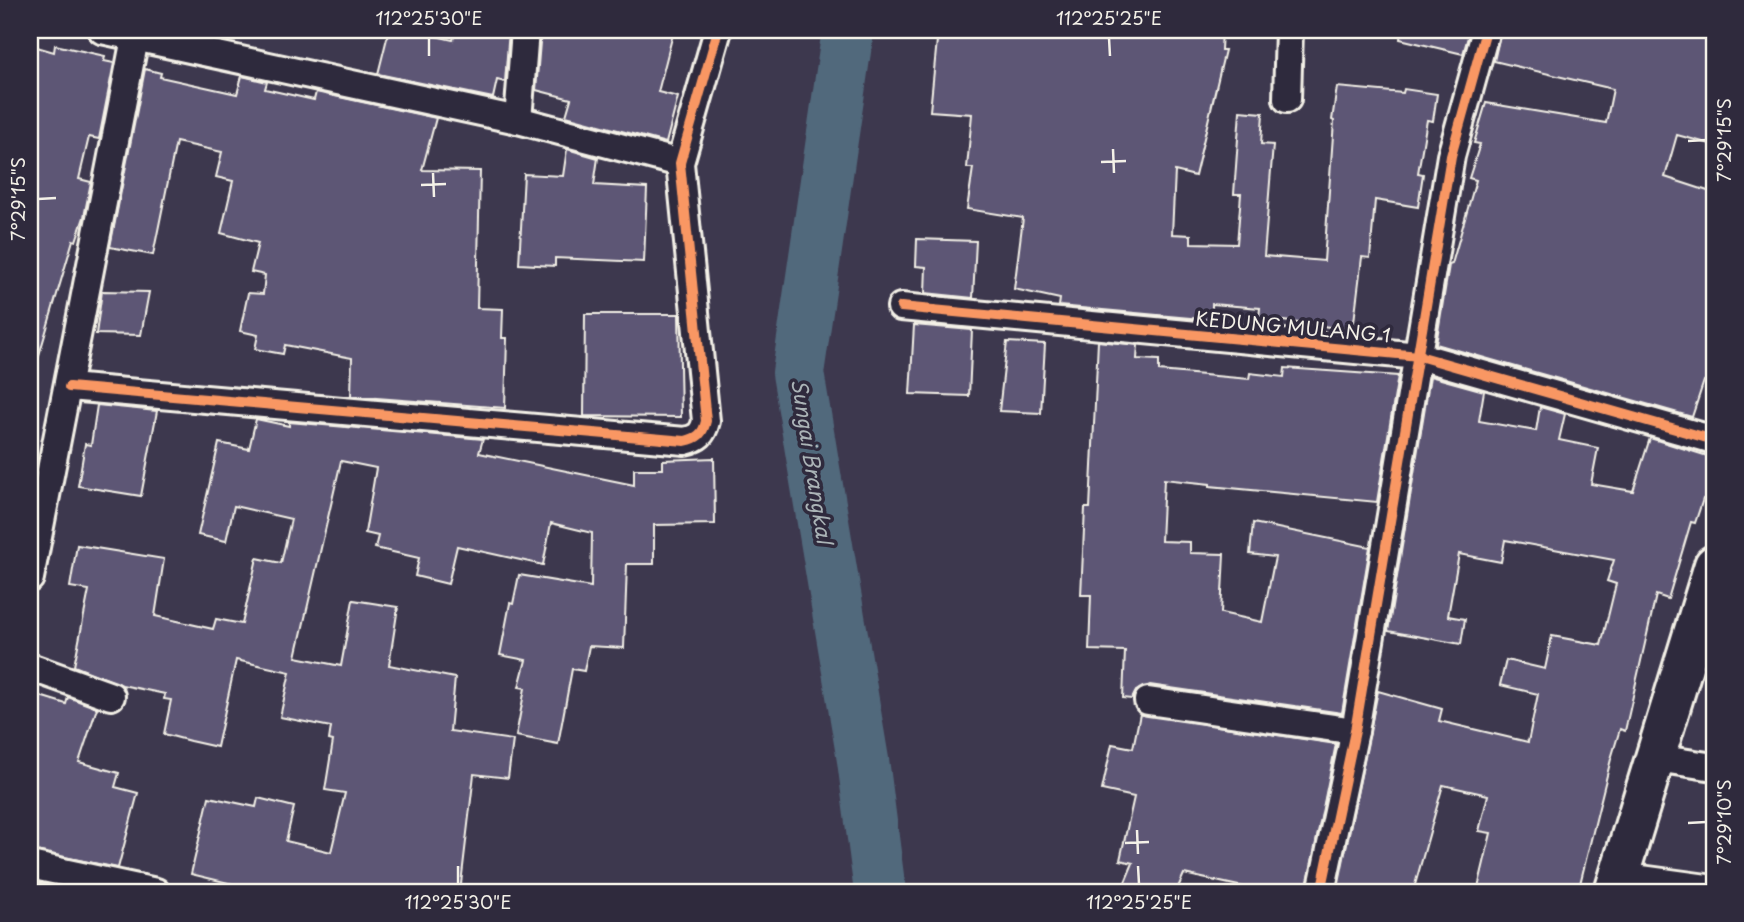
<svg xmlns="http://www.w3.org/2000/svg" width="1744" height="922" viewBox="0 0 1744 922" font-family="'Playpen Sans',sans-serif">
<style>
.lines{fill:none;stroke-linecap:round;stroke-linejoin:round}
.river{stroke:#51697c;stroke-width:52}
.building{fill:#5d5775;stroke:#f4f1e8;stroke-width:2}
.street-casing{stroke:#f4f1e8;stroke-width:32}
.secondary-casing{stroke:#f4f1e8;stroke-width:44}
.street{stroke:#2f2a3d;stroke-width:26}
.secondary{stroke:#2f2a3d;stroke-width:38}
.cycleway-casing{stroke:#2f2a3d;stroke-width:15}
.cycleway{stroke:#f99763;stroke-width:10}
.ticks{fill:none;stroke:#f4f1e8;stroke-width:2.5}
.labels{text-anchor:middle;dominant-baseline:central;stroke-width:7;stroke-linejoin:round;paint-order:stroke}
.street-label{font-size:19px;fill:#f4f1e8;stroke:#2f2a3d}
.water-label{font-size:21px;font-style:italic;fill:#abb4b7;stroke:#2f2a3d}
.neatline{fill:none;stroke:#f4f1e8;stroke-width:2.5}
.ticks-label{font-size:18px;text-anchor:middle;fill:#f4f1e8}
</style>
<rect width="100%" height="100%" fill="#3d384e"/>
<filter id="ink" filterUnits="userSpaceOnUse"><feTurbulence type="fractalNoise" baseFrequency=".0143" numOctaves="2"/><feDisplacementMap in="SourceGraphic" scale="14" xChannelSelector="R" yChannelSelector="G"/><feConvolveMatrix kernelMatrix="1 2 1 2 8 2 1 2 1" color-interpolation-filters="sRGB"/></filter>
<g filter="url(#ink)">
<g class="lines">
<!-- river -->
<path class="river" d="M848,30L798,373L863,760L880,892"/>
</g>
<!-- building -->
<g class="building">
<path d="M389,30H410L453,40L456,30H509L505,82L497,80L493,98L378,74Z"/>
<path d="M541,30H674L658,92L678,97L666,143L566,116L571,99L536,90Z"/>
<path d="M938,30H1042L1136,35V30H1222L1221,50H1225L1195,176L1175,171L1172,234L1191,235V243L1237,244L1241,194H1234L1240,111L1263,113L1261,144L1273,145L1264,256L1324,261L1334,121L1332,120L1337,87L1403,93L1404,89L1437,94L1433,121L1427,120L1418,173L1423,174L1418,207L1375,200L1370,258L1362,257L1353,330L1259,318L1260,308L1212,304V320L1059,306L1060,299L1014,289L1023,218L967,209L973,168H967L972,114L930,111Z"/>
<path d="M1401,30H1470L1463,54L1400,39Z"/>
<path d="M1501,30H1714V145L1677,135L1665,177L1714,193V370L1710,383L1704,381L1692,417L1436,344L1449,265L1452,264L1476,180L1469,178L1480,144L1474,143L1486,103L1606,123L1613,89L1494,61Z"/>
<path d="M30,45L54,52L55,45L105,56L104,61L114,63L99,139L89,137L79,179L91,182L84,217L76,241L73,240L37,362L30,361Z"/>
<path d="M145,69L161,73L160,77L237,94L242,76L267,82L265,89L314,100L316,92L436,118L422,170L480,171L477,308L503,309L502,338H507L505,408L351,396L352,358L285,345L283,354L255,349L258,335L240,331L248,293L263,294L265,275L251,272L258,243L221,233L233,181L216,177L222,152L176,142L153,255L110,247Z"/>
<path d="M567,149L598,158L594,185L647,188L644,262L555,258V266L519,264L524,174L563,176Z"/>
<path d="M917,239L976,241L973,298L925,293L926,267L916,266Z"/>
<path d="M102,291L149,292L141,335L96,334Z"/>
<path d="M585,314H679L681,417L584,416Z"/>
<path d="M914,325L972,330L969,396L910,394Z"/>
<path d="M1098,341L1138,345L1137,359L1159,360V371L1249,379L1250,373L1284,377L1285,368L1398,376L1377,502L1210,486V484L1164,479L1161,541L1190,542V553L1224,554L1221,613L1262,622L1275,557L1250,554L1253,523L1370,547L1342,713L1150,685L1136,691L1132,699L1123,698L1125,651L1089,650L1091,595H1081L1085,508H1090Z"/>
<path d="M1007,342L1045,344L1041,413L999,411Z"/>
<path d="M1430,376L1484,391L1479,421L1536,431L1540,407L1565,414L1559,440L1598,448L1591,484L1633,491L1650,438L1714,458V474L1707,500L1703,499L1695,523L1691,522L1668,599L1656,595L1625,731L1620,729L1611,759L1578,892H1477L1491,833L1479,831L1488,795L1443,785L1413,892H1337L1378,691L1442,709L1439,721L1528,742L1538,694L1500,685L1506,660L1545,669L1552,636L1601,645L1616,584L1607,581L1614,560L1505,540L1501,562L1459,554L1448,616L1465,619L1461,644L1388,631Z"/>
<path d="M97,405L157,411L141,496L78,486L85,444L91,445Z"/>
<path d="M256,419L289,426V422L483,439L479,453L634,485V469H663V460L714,458L715,524L654,525V564H627L624,648L589,646L584,671L572,669L558,744L516,736L525,688L519,687L526,660L500,655L510,603L513,604L519,575L591,587L592,533L551,523L543,565L457,546L448,584L415,576L419,558L375,548L378,536L365,533L376,468L341,461L296,657L341,666L353,600L398,607L389,665L455,678L450,731L513,740L508,778L474,774L460,892H266L191,874L209,797L256,807L258,798L294,807L286,841L331,852L345,793L325,790L333,741L329,740L331,727L280,717L290,672L236,660L217,747L190,741L164,734L171,700L164,699L165,694L122,685L74,666L89,590L70,587L77,545L164,559L155,616L213,629L216,619L242,624L257,558L281,563L291,519L234,506L226,541L198,535L219,443L249,449Z"/>
<path d="M30,693L66,704L68,697L97,708L79,762L119,773L115,787L138,793L118,868L30,850Z"/>
<path d="M1140,714L1336,744L1306,892H1266L1184,874L1176,892H1121L1133,863L1120,860L1134,797L1102,790L1112,744L1133,748Z"/>
<path d="M30,881L82,892H30Z"/>
</g>
<g class="lines">
<!-- street casing -->
<g class="street-casing">
<g id="street">
<path d="M102,30L518,120L680,163"/>
<path d="M1287,99L1289,30"/>
<path d="M518,120L525,30"/>
<path d="M901,307L1419,356L1714,440"/>
<path d="M69,387L685,441C698,438 703,434 706,421L680,163L718,30"/>
<path d="M30,578L135,38"/>
<path d="M30,667L111,696"/>
<path d="M1148,701L1355,731"/>
<path d="M1656,758L1714,767"/>
<path d="M30,865L156,892"/>
<path d="M1619,876L1714,889"/>
<path d="M1321,892L1355,731L1451,156L1486,30"/>
</g>
</g>
<!-- secondary casing -->
<g class="secondary-casing">
<path id="secondary" d="M1614,892L1714,565"/>
</g>
<!-- street -->
<use href="#street" class="street"/>
<!-- secondary -->
<use href="#secondary" class="secondary"/>
<!-- cycleway casing -->
<g class="cycleway-casing">
<g id="cycleway">
<path d="M901,307L1419,356L1714,440"/>
<path d="M69,387L685,441C698,438 703,434 706,421L680,163L718,30"/>
<path d="M1321,892L1355,731L1451,156L1486,30"/>
</g>
</g>
<!-- cycleway -->
<use href="#cycleway" class="cycleway"/>
</g>
</g>
<!-- ticks -->
<path class="ticks" d="M429,38V56M1109,38L1110,56M1688,141L1706,140M1113,149L1114,173M1101,162L1126,161M433,173L434,197M421,185L446,184M38,199L56,198M1688,823L1706,822M1137,830L1138,854M1125,843L1149,842M458,866V884M1138,866L1139,884"/>
<g class="labels">
<!-- street labels -->
<g class="street-label">
<text transform="translate(1293 326) rotate(5)">KEDUNG MULANG 1</text>
</g>
<!-- water labels -->
<g class="water-label">
<text transform="translate(813 461) rotate(81)">Sungai Brangkal</text>
</g>
</g>
<!-- margin -->
<rect width="1744" height="922" fill="none" stroke="#2f2a3d" stroke-width="77"/>
<rect x="38" y="38" width="1668" height="846" class="neatline"/>
<g class="ticks-label">
<text x="429" y="25">112°25'30"E</text>
<text x="1109" y="25">112°25'25"E</text>
<text transform="translate(1725 140) rotate(-90)" y="6">7°29'15"S</text>
<text transform="translate(19 199) rotate(-90)" y="6">7°29'15"S</text>
<text transform="translate(1725 822) rotate(-90)" y="6">7°29'10"S</text>
<text x="458" y="909">112°25'30"E</text>
<text x="1139" y="909">112°25'25"E</text>
</g>
</svg>
